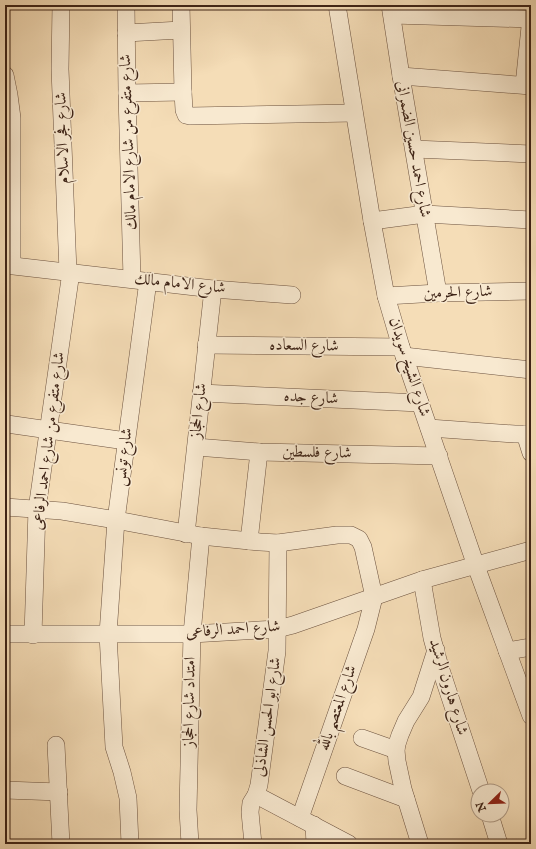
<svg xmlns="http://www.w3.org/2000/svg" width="536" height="849" viewBox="0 0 536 849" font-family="'IM FELL English',Amiri,serif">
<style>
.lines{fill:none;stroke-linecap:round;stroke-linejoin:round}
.street-casing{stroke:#6c523f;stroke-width:18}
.street{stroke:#f8e9d0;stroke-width:17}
.labels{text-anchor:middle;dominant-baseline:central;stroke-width:3;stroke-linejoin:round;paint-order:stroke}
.street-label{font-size:16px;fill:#3e2417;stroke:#f8e9d0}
</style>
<rect width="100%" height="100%" fill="#f5ddb7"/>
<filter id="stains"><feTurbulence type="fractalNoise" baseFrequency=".005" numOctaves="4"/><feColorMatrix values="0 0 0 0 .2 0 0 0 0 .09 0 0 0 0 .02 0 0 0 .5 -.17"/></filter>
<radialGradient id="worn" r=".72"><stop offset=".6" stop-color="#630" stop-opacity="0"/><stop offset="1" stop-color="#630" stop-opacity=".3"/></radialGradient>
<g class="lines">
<!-- street casing -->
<g class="street-casing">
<g id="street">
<path d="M61,5L60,69L68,272"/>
<path d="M126,5L127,93L132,279"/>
<path d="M181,5L183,92L184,110L186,115L190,116L354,113"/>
<path d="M337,5L372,221L386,296L401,347L476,566L531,716"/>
<path d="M390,5L401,76L438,293"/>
<path d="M392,15L531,19"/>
<path d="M126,33L181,30"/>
<path d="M5,75L9,95L12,118V265"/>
<path d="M401,76L531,86"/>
<path d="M524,85L531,17"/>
<path d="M127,93L183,92"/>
<path d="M414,149L531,154"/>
<path d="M372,221L425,214L531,220"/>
<path d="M5,265L213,289L292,295"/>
<path d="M386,296L438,293L531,291"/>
<path d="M206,345L401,347"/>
<path d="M404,356L531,370"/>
<path d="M201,393L420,403"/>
<path d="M5,422L7,424L126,441"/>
<path d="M429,428L515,434H531"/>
<path d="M525,434L531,453"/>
<path d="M196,447L259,452L439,456"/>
<path d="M5,507L62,511L116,520L201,536L260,542L278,543L337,535H351L359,539L363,547L374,597L366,629L300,818"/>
<path d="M186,534L213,289"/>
<path d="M249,541L259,452"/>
<path d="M422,580L432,638L440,667L481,791"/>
<path d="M5,634H192L277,629L293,625L422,580L531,550"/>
<path d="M33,635L37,509L71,272"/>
<path d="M507,651L531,647"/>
<path d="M362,738L396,750"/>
<path d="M56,745L61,844"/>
<path d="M345,776L406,799"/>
<path d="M5,790L59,792"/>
<path d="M256,795L349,844"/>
<path d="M490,815L499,844"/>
<path d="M314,825L315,844"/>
<path d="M130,844L128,798L122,772L114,747L108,634L116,520L148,281"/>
<path d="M190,844L188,810L192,634L201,536"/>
<path d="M253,844L250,812L251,803L256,795L259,785L277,651L278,543"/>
<path d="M420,844L403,789L397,761L396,750L397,744L400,735L406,721L421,697L436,650"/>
</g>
</g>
<!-- street -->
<use href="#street" class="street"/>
</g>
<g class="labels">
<!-- street labels -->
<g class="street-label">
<text transform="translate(63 138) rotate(-92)">شارع فجر الاسلام</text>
<text transform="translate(129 142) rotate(-92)">شارع متفرع من شارع الامام مالك</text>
<text transform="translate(413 149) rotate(80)">شارع احمد حسين الضمرانى</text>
<text transform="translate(180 284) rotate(6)">شارع الامام مالك</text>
<text transform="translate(458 293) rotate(-2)">شارع الحرمين</text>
<text transform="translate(304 346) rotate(1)">شارع السعاده</text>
<text transform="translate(409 367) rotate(72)">شارع الشيخ سويدان</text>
<text transform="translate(311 398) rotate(3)">شارع جده</text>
<text transform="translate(199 411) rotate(-84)">شارع الحجاز</text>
<text transform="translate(49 441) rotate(-83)">شارع متفرع من شارع احمد الرفاعى</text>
<text transform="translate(317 453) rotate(1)">شارع فلسطين</text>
<text transform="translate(124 457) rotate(-83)">شارع تونس</text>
<text transform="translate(233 630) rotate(-4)">شارع احمد الرفاعى</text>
<text transform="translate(448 687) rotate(73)">شارع هارون الرشيد</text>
<text transform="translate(190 702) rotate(-89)">امتداد شارع الحجاز</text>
<text transform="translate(338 708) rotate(-71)">شارع المعتصم بالله</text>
<text transform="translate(268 717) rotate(-82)">شارع ابو الحسن الشاذلى</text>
</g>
</g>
<!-- margin -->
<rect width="536" height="849" fill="none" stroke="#f5ddb7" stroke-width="20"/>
<rect x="6" y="6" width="524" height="837" fill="none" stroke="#3e2417" stroke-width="2"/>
<rect x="10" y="10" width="516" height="829" fill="none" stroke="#3e2417"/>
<!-- north arrow -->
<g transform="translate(490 803) rotate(247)"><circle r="19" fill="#f8e9d0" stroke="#ae9a86"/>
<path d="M0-3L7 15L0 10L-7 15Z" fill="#8f2418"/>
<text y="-6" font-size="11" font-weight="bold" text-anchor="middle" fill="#3e2417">N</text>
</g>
<rect width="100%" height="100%" filter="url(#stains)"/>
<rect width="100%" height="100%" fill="url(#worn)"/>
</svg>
